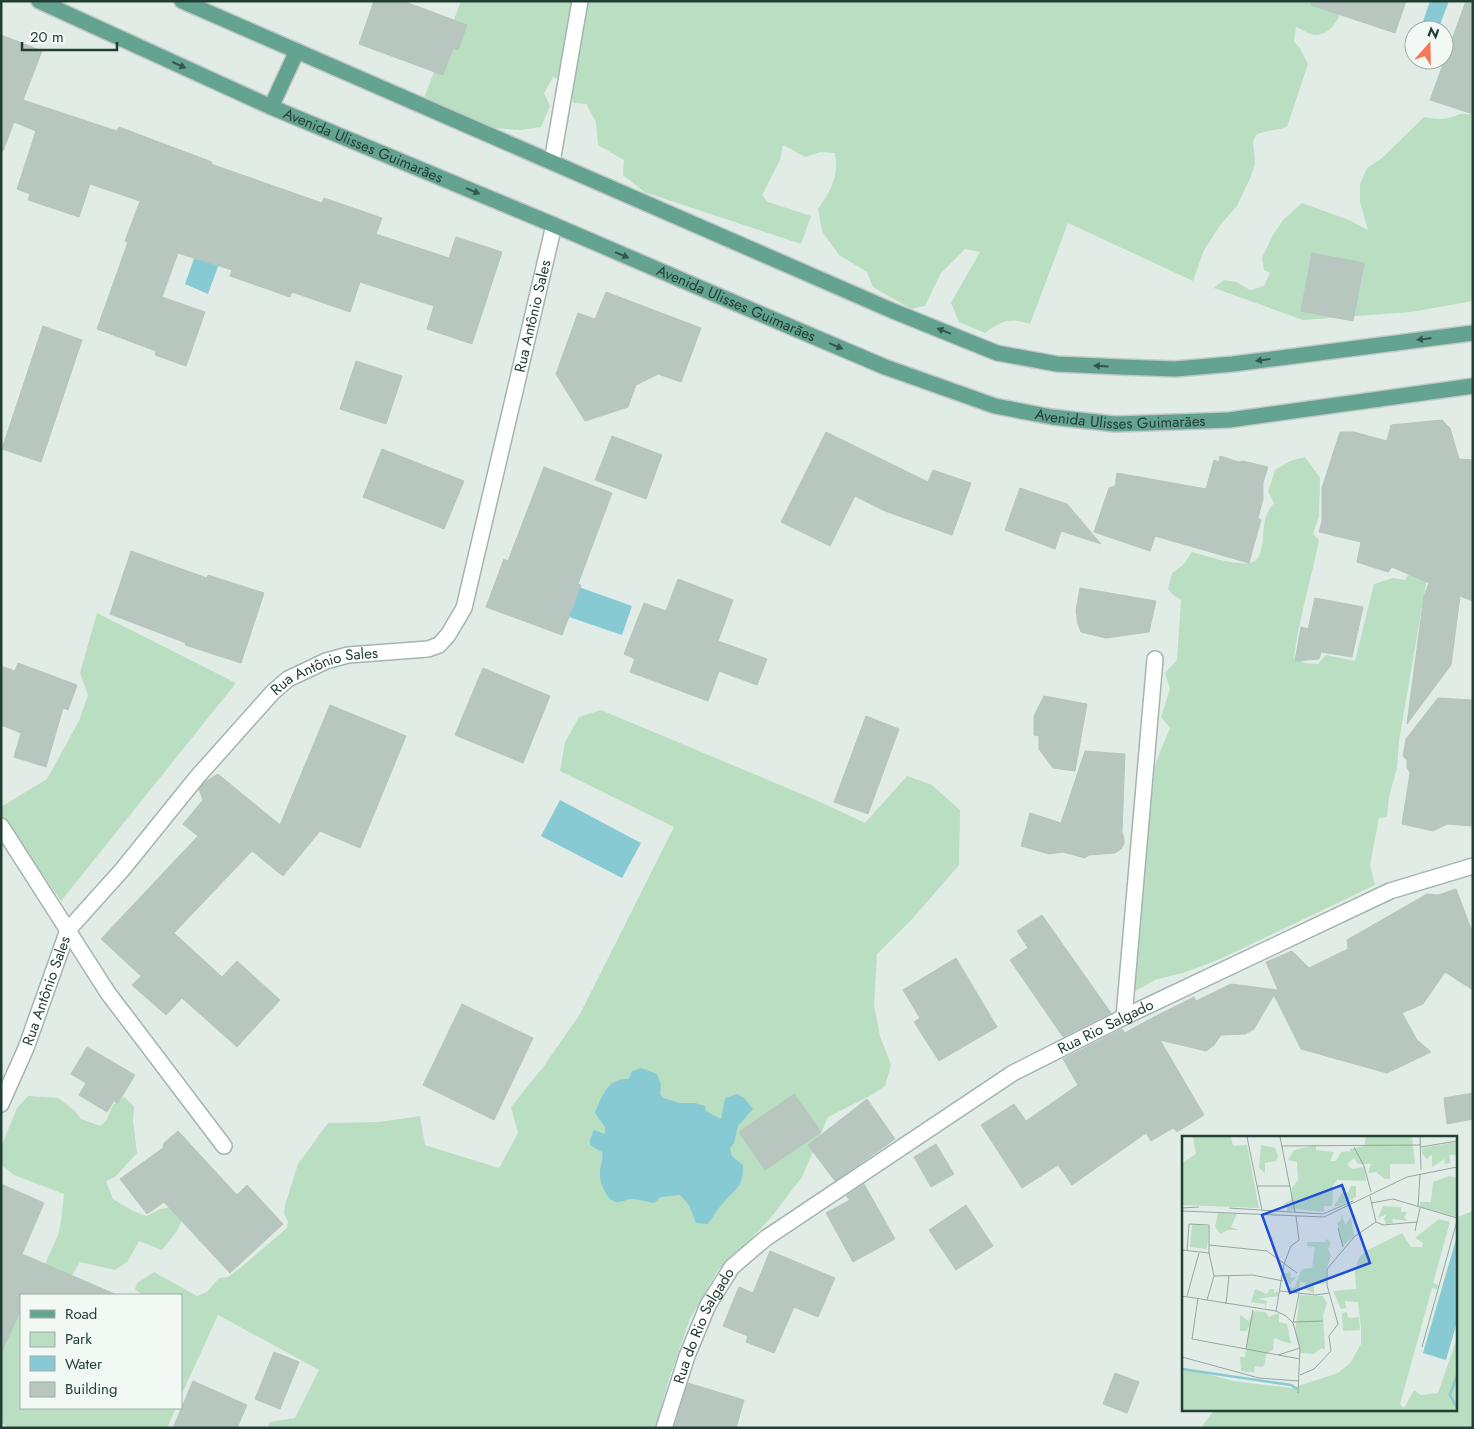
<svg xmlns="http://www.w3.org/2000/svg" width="1474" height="1429" viewBox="0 0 1474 1429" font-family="Jost,sans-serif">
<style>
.green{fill:#badec2}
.water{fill:#88cad3}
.building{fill:#b7c7c0;stroke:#b4c6be}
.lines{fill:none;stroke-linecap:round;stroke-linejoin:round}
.minor-casing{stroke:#a4b4ae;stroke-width:18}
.major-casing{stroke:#c1c9c6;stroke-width:18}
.minor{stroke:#fff;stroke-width:15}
.major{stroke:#65a391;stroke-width:15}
.oneway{fill:#32574c}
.labels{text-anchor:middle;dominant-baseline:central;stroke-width:4;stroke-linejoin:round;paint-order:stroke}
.street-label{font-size:15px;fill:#213e35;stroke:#f2f9f5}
.inset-river{fill:none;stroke:#88cad3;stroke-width:2.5}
.inset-road{fill:none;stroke:#95a6a0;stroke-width:1}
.view{fill:#1d4ed8;fill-opacity:0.15;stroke:#1d4ed8;stroke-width:2.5}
.inset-edge{fill:none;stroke:#213e35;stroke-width:2.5}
</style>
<rect width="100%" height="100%" fill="#e2ece7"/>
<!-- green -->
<g class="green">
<path d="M461,1H1346C1340,15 1333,35 1315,35C1309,35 1302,29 1296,27L1294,42L1299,47L1308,64L1287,127C1276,131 1266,130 1256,135L1253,142L1255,164L1251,176L1237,206L1221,224L1204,250L1193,281L1068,223L1030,324C1010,317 1001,321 985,333L959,322L951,303L980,252L965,249L941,273L925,306L911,309L873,287L867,272L839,255L822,231L818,209C831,190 839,177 835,153L821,152L805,157L783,145L780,160L762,195L768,202L811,216L801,244L644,192L623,175L624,160L598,145L596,122L586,104L574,103L560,80L553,77L544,93L550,106L541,127L520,130L494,128L423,101Z"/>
<path d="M1460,114H1473V301L1411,312L1303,320L1214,288L1224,280L1236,282L1250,290L1264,286L1270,273L1264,270L1262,258L1273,235L1284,219L1302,203L1349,220L1368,230L1360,202V184L1367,168L1382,158L1424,117C1437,120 1448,120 1460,114Z"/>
<path d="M1305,457L1320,478L1319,516L1313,534L1319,540C1311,580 1299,618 1294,658L1306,663L1318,664L1326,655L1355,661L1374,584L1393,578L1405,580L1409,573L1427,578L1399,741L1397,768L1389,797L1387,817L1379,818L1370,865L1375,885L1220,959L1186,972L1155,980L1135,991C1136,932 1141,874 1149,816C1151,801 1148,788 1152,774C1157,758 1164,743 1170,728L1161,717L1170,689L1165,673L1177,660L1181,600L1173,595L1168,589L1172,573L1183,565L1192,552C1204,555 1246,570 1256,560C1261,555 1262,545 1263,539C1264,523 1264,515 1274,503L1268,492L1275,470L1290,461Z"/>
<path d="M97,613L236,683L61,901L1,814V807L47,779L79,721L88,695L80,673Z"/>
<path d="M601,710L816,800L865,823L907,776L932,785L960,810L959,865L914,917L877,954L874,1005L880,1036L891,1065L885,1086L870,1096L828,1117L802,1177L773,1215L751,1239L718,1270L690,1319L667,1385L656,1428H267L270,1422L295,1418L319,1370L218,1315L181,1396V1295H139L140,1293L135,1289L137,1283L154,1272L197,1296L207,1292L219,1278L228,1277L239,1269L287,1228L288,1222L284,1214L285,1205L298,1164L328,1123L379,1122L420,1116L425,1145L499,1168L518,1133L511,1107L544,1066L580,1014L674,827L560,771L565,742L579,717Z"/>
<path d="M28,1096L58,1098L75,1111L81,1119L100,1126L106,1121L113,1105L124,1097L134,1106L133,1121L137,1153L115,1177L106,1181L113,1199L133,1211L147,1216L160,1209L171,1207L184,1216L177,1231L162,1250L139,1241L128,1261L115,1270L80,1262L60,1295H45V1264L58,1235L61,1222L64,1194L14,1175L1,1165V1147L17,1108Z"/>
<path d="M1473,1211V1428H1201L1214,1410H1455V1218Z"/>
<path d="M21,1308V1408H176L167,1428H10L1,1423V1348L5,1347Z"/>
</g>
<!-- water -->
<g class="water">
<path d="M1430,1H1449L1438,30L1422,24Z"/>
<path d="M203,233L227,242L208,294L185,284Z"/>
<path d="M579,587L632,606L622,635L569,617Z"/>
<path d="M560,800L641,843L622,878L541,836Z"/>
<path d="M641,1068L657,1074L661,1085L660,1094L663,1098L680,1103H695L705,1106L706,1111L721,1119L725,1098L737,1094L744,1098L753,1109L738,1126L734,1143L730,1148L732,1156L743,1165C743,1188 737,1187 724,1202C718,1208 713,1217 708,1224L696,1223L689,1205L680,1195L661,1197L654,1203C647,1202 641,1200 634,1199C629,1198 624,1202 619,1202C609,1204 600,1185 600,1176C599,1167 604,1161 602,1152L590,1145V1139L594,1130L605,1134V1127L595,1113C602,1096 607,1078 629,1079L632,1071Z"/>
</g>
<!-- building -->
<g class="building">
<path d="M374,1H403L467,25L458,50L453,48L443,75L359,44Z"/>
<path d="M1312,1H1406L1395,33L1311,5Z"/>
<path d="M1466,1H1473V114L1430,100Z"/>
<path d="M1,35L42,51L23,100L117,131L119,127L212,162L211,164L322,203L324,198L382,218L376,234L449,258L456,237L502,252L472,344L427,329L434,306L360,282L350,312L292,292L290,297L230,276L232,270L178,253L162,297L205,312L186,366L155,355L156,351L97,329L128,242L125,241L140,201L90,184L79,217L28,200L30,194L17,189L36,131L14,122L3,151H1Z"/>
<path d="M1312,253L1364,263L1353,321L1301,311Z"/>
<path d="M606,292L701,328L681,382L658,374L636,385L628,407L585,421L556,374L578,313L595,319Z"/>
<path d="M43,326L82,340L41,462L2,449Z"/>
<path d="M356,361L402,376L386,424L340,409Z"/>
<path d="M1442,420L1450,428L1459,459L1473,460V601L1460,596L1451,665L1407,724L1424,596L1429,583L1392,567L1388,572L1357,562L1361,542L1319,532L1322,521V488L1340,432H1354L1387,441L1391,425Z"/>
<path d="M826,432L928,482L933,470L971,483L952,535L885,511L855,496L830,546L781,522Z"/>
<path d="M612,436L662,455L646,499L595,480Z"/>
<path d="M382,449L464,481L444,529L363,497Z"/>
<path d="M1220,456L1239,462L1243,461L1268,467L1263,482V499L1258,518L1261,520L1249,563L1155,536L1150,551L1094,532L1109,488L1115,486L1117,473L1206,489L1214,460L1219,462Z"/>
<path d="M544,467L612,493L578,584L581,585L562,635L486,607L504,559L508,561Z"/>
<path d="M1020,488L1067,504L1101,544L1061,531L1055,549L1005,530Z"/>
<path d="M131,551L207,578L208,575L264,593L241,663L185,645L186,643L110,614Z"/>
<path d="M678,579L733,600L718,641L767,659L757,685L719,671L708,701L630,672L635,659L624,654L644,603L666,611Z"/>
<path d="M1080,588L1156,601L1149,632L1106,638L1081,632L1078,624L1076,611Z"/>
<path d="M1315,598L1363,607L1352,657L1321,652L1319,659L1295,661L1301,627L1308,629Z"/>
<path d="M18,663L77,685L68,710L63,708L46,767L14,757L21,733L1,725V666L15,671Z"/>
<path d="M483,668L550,696L523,763L455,735Z"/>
<path d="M1044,696L1087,704L1075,771L1053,768L1039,749V736L1034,735V716Z"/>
<path d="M1438,698L1473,700V826L1447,824L1433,831L1402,824L1410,773L1407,767V760L1403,756L1406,739Z"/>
<path d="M330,705L406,736L360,848L320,831L283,876L252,851L174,933L222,977L237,961L280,1000L237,1047L182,998L166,1015L132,985L141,976L101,939L198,836L183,824L203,800L199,789L205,782L218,774L280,825Z"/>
<path d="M866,716L899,729L868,814L834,802Z"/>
<path d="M1085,751L1125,754L1122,832L1124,838V844L1121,849L1115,853L1089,855L1085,858L1063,852L1049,854L1021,846L1030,813L1061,823Z"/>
<path d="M1456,889L1473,934V990L1445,972L1423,1004L1402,1013L1417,1040L1431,1052L1387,1073L1301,1049L1274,995L1254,1029L1245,1034L1221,1035L1214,1045L1206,1051L1160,1040L1204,1115L1177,1132L1173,1128L1151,1141L1146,1133L1072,1185L1058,1165L1022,1188L981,1125L1014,1104L1026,1121L1078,1085L1063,1059L1122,1029L1125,1033L1148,1020L1194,997L1196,1001L1231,984L1278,990L1266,962L1292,951L1309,968L1348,949L1347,940L1427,894L1438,895Z"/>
<path d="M1042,915L1111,1013L1063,1037L1010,960L1028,948L1017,931Z"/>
<path d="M956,958L997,1027L939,1061L914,1022L920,1018L903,990Z"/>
<path d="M462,1004L533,1038L494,1120L423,1085Z"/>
<path d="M87,1047L135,1075L118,1103L114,1101L107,1112L79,1095L86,1083L71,1074Z"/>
<path d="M1473,1093V1119L1447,1124L1444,1098Z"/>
<path d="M794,1094L821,1132L765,1170L739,1132Z"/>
<path d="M867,1099L895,1139L835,1181L808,1145Z"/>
<path d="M178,1131L237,1195L247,1185L283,1224L230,1273L164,1202L147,1214L120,1179L163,1148L164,1143Z"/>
<path d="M936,1144L954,1174L931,1187L914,1157Z"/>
<path d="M1,1184L44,1203L22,1254L117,1295H21V1309L1,1354Z"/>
<path d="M864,1184L895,1239L853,1262L826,1213L850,1200L846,1196Z"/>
<path d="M966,1205L993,1246L956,1270L929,1230Z"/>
<path d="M770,1251L835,1278L818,1317L794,1307L774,1353L746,1342L748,1336L723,1326L739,1287L753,1293Z"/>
<path d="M274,1352L299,1362L280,1409L255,1399Z"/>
<path d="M1115,1373L1139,1382L1127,1413L1103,1404Z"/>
<path d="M193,1381L247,1405L237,1428H173Z"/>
<path d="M688,1383L744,1400L736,1428H674Z"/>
</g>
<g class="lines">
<!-- minor casing -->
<g class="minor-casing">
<g id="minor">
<path d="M552,162L580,1"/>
<path d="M1,826L108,993L224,1146"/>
<path d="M1124,1017L1155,659"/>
<path id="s1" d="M1,1104L26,1048L68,930L122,870L198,776L273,692L288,679L326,661L348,655L428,649L439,645L448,635L464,608L554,225"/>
<path id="s2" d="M664,1428L687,1356L708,1305L732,1267L766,1238L1013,1073L1124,1017L1390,891L1473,866"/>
</g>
</g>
<!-- major casing -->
<g class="major-casing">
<g id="major">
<path id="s3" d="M39,1L271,107L554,225L798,330L885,367L995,406L1052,417L1115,424L1175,422L1229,420L1473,386"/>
<path d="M182,1L893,311L997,353L1057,364L1122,367L1175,369L1233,364L1473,333"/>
<path d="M271,107L297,51"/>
</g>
</g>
<!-- minor -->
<use href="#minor" class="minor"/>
<!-- major -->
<use href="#major" class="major"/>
</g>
<!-- one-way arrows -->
<defs><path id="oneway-solid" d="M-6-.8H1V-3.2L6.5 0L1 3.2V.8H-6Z" transform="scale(1.25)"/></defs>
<g class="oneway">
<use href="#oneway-solid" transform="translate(179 65) rotate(24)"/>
<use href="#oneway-solid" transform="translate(473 191) rotate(23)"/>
<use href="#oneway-solid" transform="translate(622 255) rotate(23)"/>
<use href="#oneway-solid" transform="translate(944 331) rotate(-158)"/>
<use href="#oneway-solid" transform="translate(1424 339) rotate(173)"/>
<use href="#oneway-solid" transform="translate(836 346) rotate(23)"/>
<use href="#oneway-solid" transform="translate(1263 360) rotate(173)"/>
<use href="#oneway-solid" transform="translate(1101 366) rotate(-177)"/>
</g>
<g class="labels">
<!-- street labels -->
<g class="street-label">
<text stroke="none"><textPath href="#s3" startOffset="355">Avenida Ulisses Guimarães</textPath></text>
<text stroke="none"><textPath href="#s3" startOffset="760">Avenida Ulisses Guimarães</textPath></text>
<text stroke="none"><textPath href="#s1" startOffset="1022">Rua Antônio Sales</textPath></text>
<text stroke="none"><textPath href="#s3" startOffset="1165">Avenida Ulisses Guimarães</textPath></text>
<text stroke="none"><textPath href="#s1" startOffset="558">Rua Antônio Sales</textPath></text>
<text stroke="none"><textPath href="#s1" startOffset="122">Rua Antônio Sales</textPath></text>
<text stroke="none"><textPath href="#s2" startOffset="621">Rua Rio Salgado</textPath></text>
<text stroke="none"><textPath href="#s2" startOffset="110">Rua do Rio Salgado</textPath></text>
</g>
</g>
<!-- overview -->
<g transform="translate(1182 1136)">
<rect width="275" height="275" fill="#e2ece7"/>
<path d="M11,1H49L51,10L65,9L77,72L0,69V27L14,18ZM184,1H230L233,28H208V43H203L194,36L186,37L189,28H176L172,22L165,28L170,33L182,31L184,45L155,44L151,50L150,70H142V76L114,73L105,76V69L101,68L109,64L110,52L116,44L115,26L106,24L112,14L134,9V14L152,16L148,25H154L159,16L167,15L168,18V13L182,10ZM275,6V19H267L269,27L263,28L262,23L250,31V18L245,23L240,18V12ZM79,9L93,12L96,20L94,25L83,27V37L77,32ZM267,40L275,42V81L238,71V66H249L251,46ZM169,50H174V61L157,70H152L160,57L166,56ZM201,70L219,71V76H225L222,82L226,85L210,83L211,87L204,88L202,83L205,78L196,82ZM36,77L55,78L49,91L57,94H46L38,98L33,90ZM160,78L163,89L169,81L172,100L161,110L155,87L159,84ZM257,83L268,86L251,147L256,149L255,153L250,152L218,268L222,272L232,254L239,259L256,257L275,202V274H0V231L51,245L110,252L156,237L169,226L179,208V192L176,166L163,165L164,172L159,173L151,155L174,153L173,135L177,121L186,114L220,97L229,111H240L241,107L233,102ZM10,88L27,90L25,113L8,111ZM145,103L149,107L146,113L149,120L144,134V147L132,149V158L122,152L124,147L118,146L117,157L105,156L108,149L103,138L108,136L109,142L114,141L109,147L108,151L112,152L120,133L130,132L133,111L125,110V106H143ZM73,153L85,158L88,153H92V157L96,155V160L75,163L85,165L83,173V168L69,166ZM118,159L141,160L145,167L141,180L143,214L140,212L132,218L118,217L113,196ZM72,175L83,176L87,181L97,177V186L105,188L109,208L92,202L91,214L84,218L83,228L80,231L73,230L72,236H64L59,235L58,221H63L67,190L65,195H58V179L67,185ZM165,176L166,182L177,181L178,194L161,195L160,177Z" fill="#badec2"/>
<path d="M275,100V186L264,224L241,217Z" fill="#88cad3"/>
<path class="inset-river" d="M0,233L109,249L115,253M275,239L268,259L275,272"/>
<path class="inset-road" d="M65,1L80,74M98,1L113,76M238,1L239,34M100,10L239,9M172,11L182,30L189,56M239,11L275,5M75,50H108M189,67L211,63L275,82M236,71L238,38M0,72L17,71M47,72L141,78L171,65M0,75L142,81L225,41L275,31M194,86L201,89L235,86M156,92L161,111M233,95L238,72M27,109L85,115L115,137M0,114L27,117M5,115L7,88L27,89V117L32,140L25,164M32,140L71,139L101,145M98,155L134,159L147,157M0,160L94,175L104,180L111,187L118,212L116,257M5,160L17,117M16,162L10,203L118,223M44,168L47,139M94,175L102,128L109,110L117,104L114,80M112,186L141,185M111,187L117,158M240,211L275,85M64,213L71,174M96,219L118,212M0,221L77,242L117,245M118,239L132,233L149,215L147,200L156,188L145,149V133L173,100L194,86L188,60"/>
<path class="view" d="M160,49L188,127L108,157L80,79Z"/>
<rect width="275" height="275" class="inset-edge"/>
</g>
<!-- border -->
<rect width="1474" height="1429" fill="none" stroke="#213e35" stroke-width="5"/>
<!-- legend -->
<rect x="20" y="1294" width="162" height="115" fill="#f2f9f5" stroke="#9eaea8"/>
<rect x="30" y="1310" width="25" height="8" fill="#65a391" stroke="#9eaea8"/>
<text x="65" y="1319" font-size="15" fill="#213e35">Road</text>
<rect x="30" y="1332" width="25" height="15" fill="#badec2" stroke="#9eaea8"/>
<text x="65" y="1344" font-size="15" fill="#213e35">Park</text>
<rect x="30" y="1356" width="25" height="15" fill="#88cad3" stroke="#9eaea8"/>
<text x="65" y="1369" font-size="15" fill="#213e35">Water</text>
<rect x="30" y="1382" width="25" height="15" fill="#b7c7c0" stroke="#9eaea8"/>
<text x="65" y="1394" font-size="15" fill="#213e35">Building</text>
<!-- north arrow -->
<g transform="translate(1429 45) rotate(20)"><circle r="24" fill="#f2f9f5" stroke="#9eaea8"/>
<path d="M0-4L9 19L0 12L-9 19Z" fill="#f57857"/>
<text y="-8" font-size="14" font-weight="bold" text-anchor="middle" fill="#213e35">N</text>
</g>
<!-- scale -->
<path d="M22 42v8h95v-8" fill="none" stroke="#213e35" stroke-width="2.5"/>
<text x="30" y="42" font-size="15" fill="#213e35" stroke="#f2f9f5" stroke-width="4" paint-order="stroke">20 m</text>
</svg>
